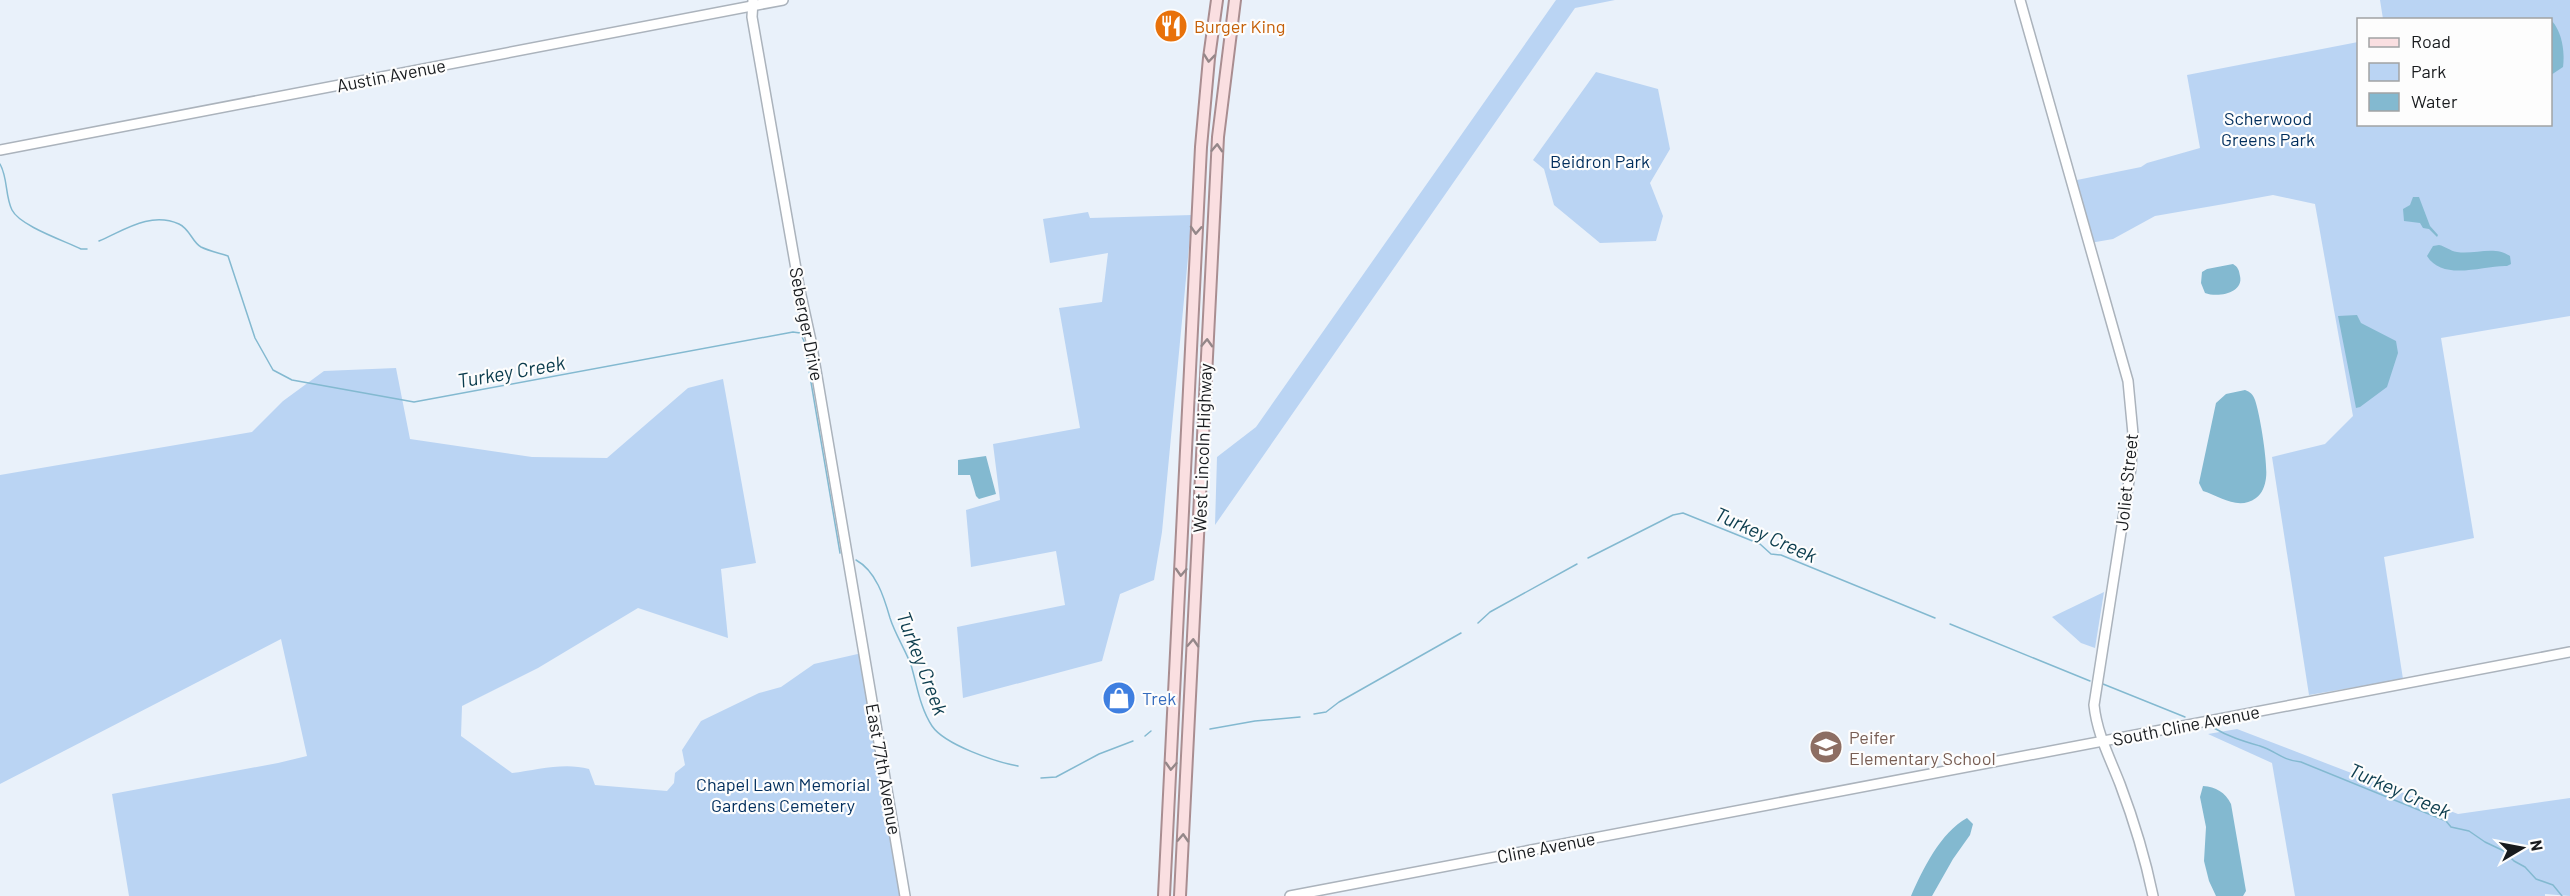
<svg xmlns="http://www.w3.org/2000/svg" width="2570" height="896" viewBox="0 0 2570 896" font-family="Barlow,sans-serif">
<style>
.green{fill:#bad4f3}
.water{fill:#83b9d0}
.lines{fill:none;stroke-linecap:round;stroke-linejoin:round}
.stream{stroke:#83b9d0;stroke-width:1.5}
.secondary-casing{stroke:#abb3bc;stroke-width:12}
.primary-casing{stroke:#a98d90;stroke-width:14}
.secondary{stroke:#fff;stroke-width:9}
.primary{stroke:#fadfe1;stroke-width:10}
.oneway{stroke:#948789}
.labels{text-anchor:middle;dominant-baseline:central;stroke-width:4.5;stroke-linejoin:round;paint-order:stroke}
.food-label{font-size:18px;fill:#c56008;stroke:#fdfdfd;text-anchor:start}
.street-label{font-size:18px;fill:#181b1e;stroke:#fdfdfd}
.park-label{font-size:18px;fill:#012e5d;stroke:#fdfdfd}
.shop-label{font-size:18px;fill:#366cbe;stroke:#fdfdfd;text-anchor:start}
.education-label{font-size:18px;fill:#785e54;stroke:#fdfdfd;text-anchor:start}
.water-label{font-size:20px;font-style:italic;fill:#0b3c4d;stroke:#fdfdfd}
</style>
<rect width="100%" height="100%" fill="#e9f1fa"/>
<!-- green -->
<g class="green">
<path d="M1556,0H1615L1575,8L1215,525L1217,457L1256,427Z"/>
<path d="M2380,0H2570V316L2441,338L2474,538L2384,557L2403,679L2309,695L2272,457L2325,444L2353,416L2315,204L2273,195L2224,204L2155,216L2113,239L2090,243L2072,181L2141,167L2147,163L2200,148L2187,75L2358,42V124H2550V20L2383,19Z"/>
<path d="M1596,72L1658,89L1670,149L1650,183L1663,216L1656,241L1600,243L1554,205L1544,169L1533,160Z"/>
<path d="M1088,212L1090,218L1192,215L1162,532L1154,580L1120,594L1102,661L963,698L957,627L1065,605L1056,551L971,567L966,510L1000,500L993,444L1080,428L1059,308L1102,302L1108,253L1050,263L1043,219Z"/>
<path d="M396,368L410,439L532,457L607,458L688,388L723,379L756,563L721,569L728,638L638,608L538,668L462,706L461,736L512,773C537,770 564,762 589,769L595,785L667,791L674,783L675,773L685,765L682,750L701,721L759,693L781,687L814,664L862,653L903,896H129L112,794L278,763L307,756L281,639L0,784V475L252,432L283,401L324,371Z"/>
<path d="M2104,592L2095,648L2081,643L2052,617Z"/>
<path d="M2237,729L2458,814L2570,798V896L2545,894V896H2295L2272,763L2208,734Z"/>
</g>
<!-- water -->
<g class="water">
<path d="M2551,20C2562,31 2565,52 2563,67L2551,75Z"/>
<path d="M2413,197H2419L2430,226L2438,235L2437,237L2429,229L2423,228L2420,223L2404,221L2403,209L2410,205Z"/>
<path d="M2439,245C2445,246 2450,251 2457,252C2474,255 2494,245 2510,256L2511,264L2507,266C2484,265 2443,282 2427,256L2433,246Z"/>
<path d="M2233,264C2238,267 2239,270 2240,276C2244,293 2218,298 2205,293L2201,283L2202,272L2207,269Z"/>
<path d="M2357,315L2361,323L2396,341L2398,353L2387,387L2360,407L2356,408L2338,316Z"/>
<path d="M2245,390C2250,392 2253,394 2255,400C2260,414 2268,464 2266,478C2265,486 2262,494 2256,498C2238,511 2220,496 2203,491L2199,483L2216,403L2226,394Z"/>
<path d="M986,456L996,494L979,499L976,496L970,475H958V460Z"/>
<path d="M2203,786C2216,787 2225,792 2231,804L2246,891L2243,896H2216L2209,881L2204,861L2206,827L2200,797Z"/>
<path d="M1967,818L1973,824L1970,835L1953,859L1932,896H1911C1923,869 1940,833 1967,818Z"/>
</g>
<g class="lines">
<!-- stream -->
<g class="stream">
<path d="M0,164C8,178 5,196 12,210C20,226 65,241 81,249H87"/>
<path d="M99,241C123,231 150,211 179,224C190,229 192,242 201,247C209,251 219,253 228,256L255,338L273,370L292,380L414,402L793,332L800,333L804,341L840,553"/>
<path d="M1588,558L1673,515L1683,513L1760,544L1771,554L1781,555L1935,618"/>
<path d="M856,560C876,571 884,597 890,618C895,634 905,649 911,665C917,685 920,708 932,726C945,745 996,762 1018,766"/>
<path d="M1478,623L1490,612L1577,564"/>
<path d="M1950,624L2090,681"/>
<path d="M2103,684L2185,717"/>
<path d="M1314,714L1326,712L1339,702L1461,633"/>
<path d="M2214,728C2229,737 2243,741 2260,746C2276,751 2281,760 2301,762L2446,821L2451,827L2469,831L2485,842L2504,851L2514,861L2525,867L2536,879L2553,885L2562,896"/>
<path d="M1210,729L1255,721L1300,717"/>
<path d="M1145,736L1151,731"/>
<path d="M1041,778L1056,777L1099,754L1133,741"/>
</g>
<!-- secondary casing -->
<g class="secondary-casing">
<g id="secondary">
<path d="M753,0L752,17L799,286L811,341L905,896"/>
<path d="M2020,0L2128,381L2133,434L2131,468L2094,705C2097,734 2110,758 2120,784C2134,821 2145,857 2153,896"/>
<path d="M0,150L783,0"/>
<path d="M1290,896L2570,652"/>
</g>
</g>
<!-- primary casing -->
<g class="primary-casing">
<g id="primary">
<path d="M1164,896L1201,147L1209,58L1217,0"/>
<path d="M1180,896L1218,137L1235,0"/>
</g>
</g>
<!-- secondary -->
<use href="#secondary" class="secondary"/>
<!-- primary -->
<use href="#primary" class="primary"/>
</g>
<!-- one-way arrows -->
<defs><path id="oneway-chevron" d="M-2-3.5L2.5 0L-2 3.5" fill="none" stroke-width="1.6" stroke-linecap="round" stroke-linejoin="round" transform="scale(1.5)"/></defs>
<g class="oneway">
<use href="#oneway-chevron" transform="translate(1209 58) rotate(96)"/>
<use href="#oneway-chevron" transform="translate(1217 148) rotate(-87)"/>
<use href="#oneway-chevron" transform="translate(1196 230) rotate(93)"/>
<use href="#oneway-chevron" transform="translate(1207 343) rotate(-88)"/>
<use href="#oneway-chevron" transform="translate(1181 572) rotate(93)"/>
<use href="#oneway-chevron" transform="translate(1193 643) rotate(-87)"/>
<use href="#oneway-chevron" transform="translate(1171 766) rotate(93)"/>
<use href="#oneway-chevron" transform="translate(1183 838) rotate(-87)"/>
</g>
<!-- icons -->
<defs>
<g id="restaurant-disc" transform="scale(1.725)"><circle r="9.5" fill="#e8710a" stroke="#fdfdfd"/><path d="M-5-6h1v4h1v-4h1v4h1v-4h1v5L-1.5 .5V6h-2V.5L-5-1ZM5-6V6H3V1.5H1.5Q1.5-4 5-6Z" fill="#fff"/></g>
<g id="shop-disc" transform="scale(1.725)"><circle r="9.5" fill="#3f7fe0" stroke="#fdfdfd"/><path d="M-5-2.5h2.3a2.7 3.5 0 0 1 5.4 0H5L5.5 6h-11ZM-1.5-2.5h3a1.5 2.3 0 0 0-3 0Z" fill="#fff"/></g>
<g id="school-disc" transform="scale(1.725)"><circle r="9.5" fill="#8d6e63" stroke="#fdfdfd"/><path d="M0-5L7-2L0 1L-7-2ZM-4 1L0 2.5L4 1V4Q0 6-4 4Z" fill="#fff"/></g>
</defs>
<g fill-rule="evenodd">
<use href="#restaurant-disc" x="1171" y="26"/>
<use href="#shop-disc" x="1119" y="698"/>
<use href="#school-disc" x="1826" y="747"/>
</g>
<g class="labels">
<!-- food labels -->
<g class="food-label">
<text x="1194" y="26">Burger King</text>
</g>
<!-- street labels -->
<g class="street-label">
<text transform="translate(391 75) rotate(-11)">Austin Avenue</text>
<text transform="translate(807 324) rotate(79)">Seberger Drive</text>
<text transform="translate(1202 448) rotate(-88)">West Lincoln Highway</text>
<text transform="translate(2126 482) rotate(-84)">Joliet Street</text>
<text transform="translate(2186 725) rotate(-11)">South Cline Avenue</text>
<text transform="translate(884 769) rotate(80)">East 77th Avenue</text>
<text transform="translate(1546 847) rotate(-11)">Cline Avenue</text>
</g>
<!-- park labels -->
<g class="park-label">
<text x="2268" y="118">Scherwood<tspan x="2268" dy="21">Greens Park</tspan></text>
<text x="1600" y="161">Beidron Park</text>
<text x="783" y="784">Chapel Lawn Memorial<tspan x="783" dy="21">Gardens Cemetery</tspan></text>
</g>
<!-- shop labels -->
<g class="shop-label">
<text x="1142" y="698">Trek</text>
</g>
<!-- education labels -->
<g class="education-label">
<text x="1849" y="737">Peifer<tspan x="1849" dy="21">Elementary School</tspan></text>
</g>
<!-- water labels -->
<g class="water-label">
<text transform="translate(511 371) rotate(-10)">Turkey Creek</text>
<text transform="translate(1766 534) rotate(24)">Turkey Creek</text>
<text transform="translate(923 663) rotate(69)">Turkey Creek</text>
<text transform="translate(2400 790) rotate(24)">Turkey Creek</text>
</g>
</g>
<!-- legend -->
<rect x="2357" y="18" width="195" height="108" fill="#fdfdfd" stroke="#a1a3a4" stroke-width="1.5"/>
<rect x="2369" y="38" width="30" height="9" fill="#fadfe1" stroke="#a1a3a4" stroke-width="1.5"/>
<text x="2411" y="48" font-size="18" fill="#181b1e">Road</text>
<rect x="2369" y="63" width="30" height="18" fill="#bad4f3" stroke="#a1a3a4" stroke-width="1.5"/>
<text x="2411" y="78" font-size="18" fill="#181b1e">Park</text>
<rect x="2369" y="93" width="30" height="18" fill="#83b9d0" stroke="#a1a3a4" stroke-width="1.5"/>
<text x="2411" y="108" font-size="18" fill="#181b1e">Water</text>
<!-- north arrow -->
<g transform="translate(2522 848) rotate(80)" stroke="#fdfdfd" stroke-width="4.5" paint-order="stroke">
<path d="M0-4.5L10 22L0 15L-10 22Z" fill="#181b1e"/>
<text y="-9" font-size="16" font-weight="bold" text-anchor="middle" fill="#181b1e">N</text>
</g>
</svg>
